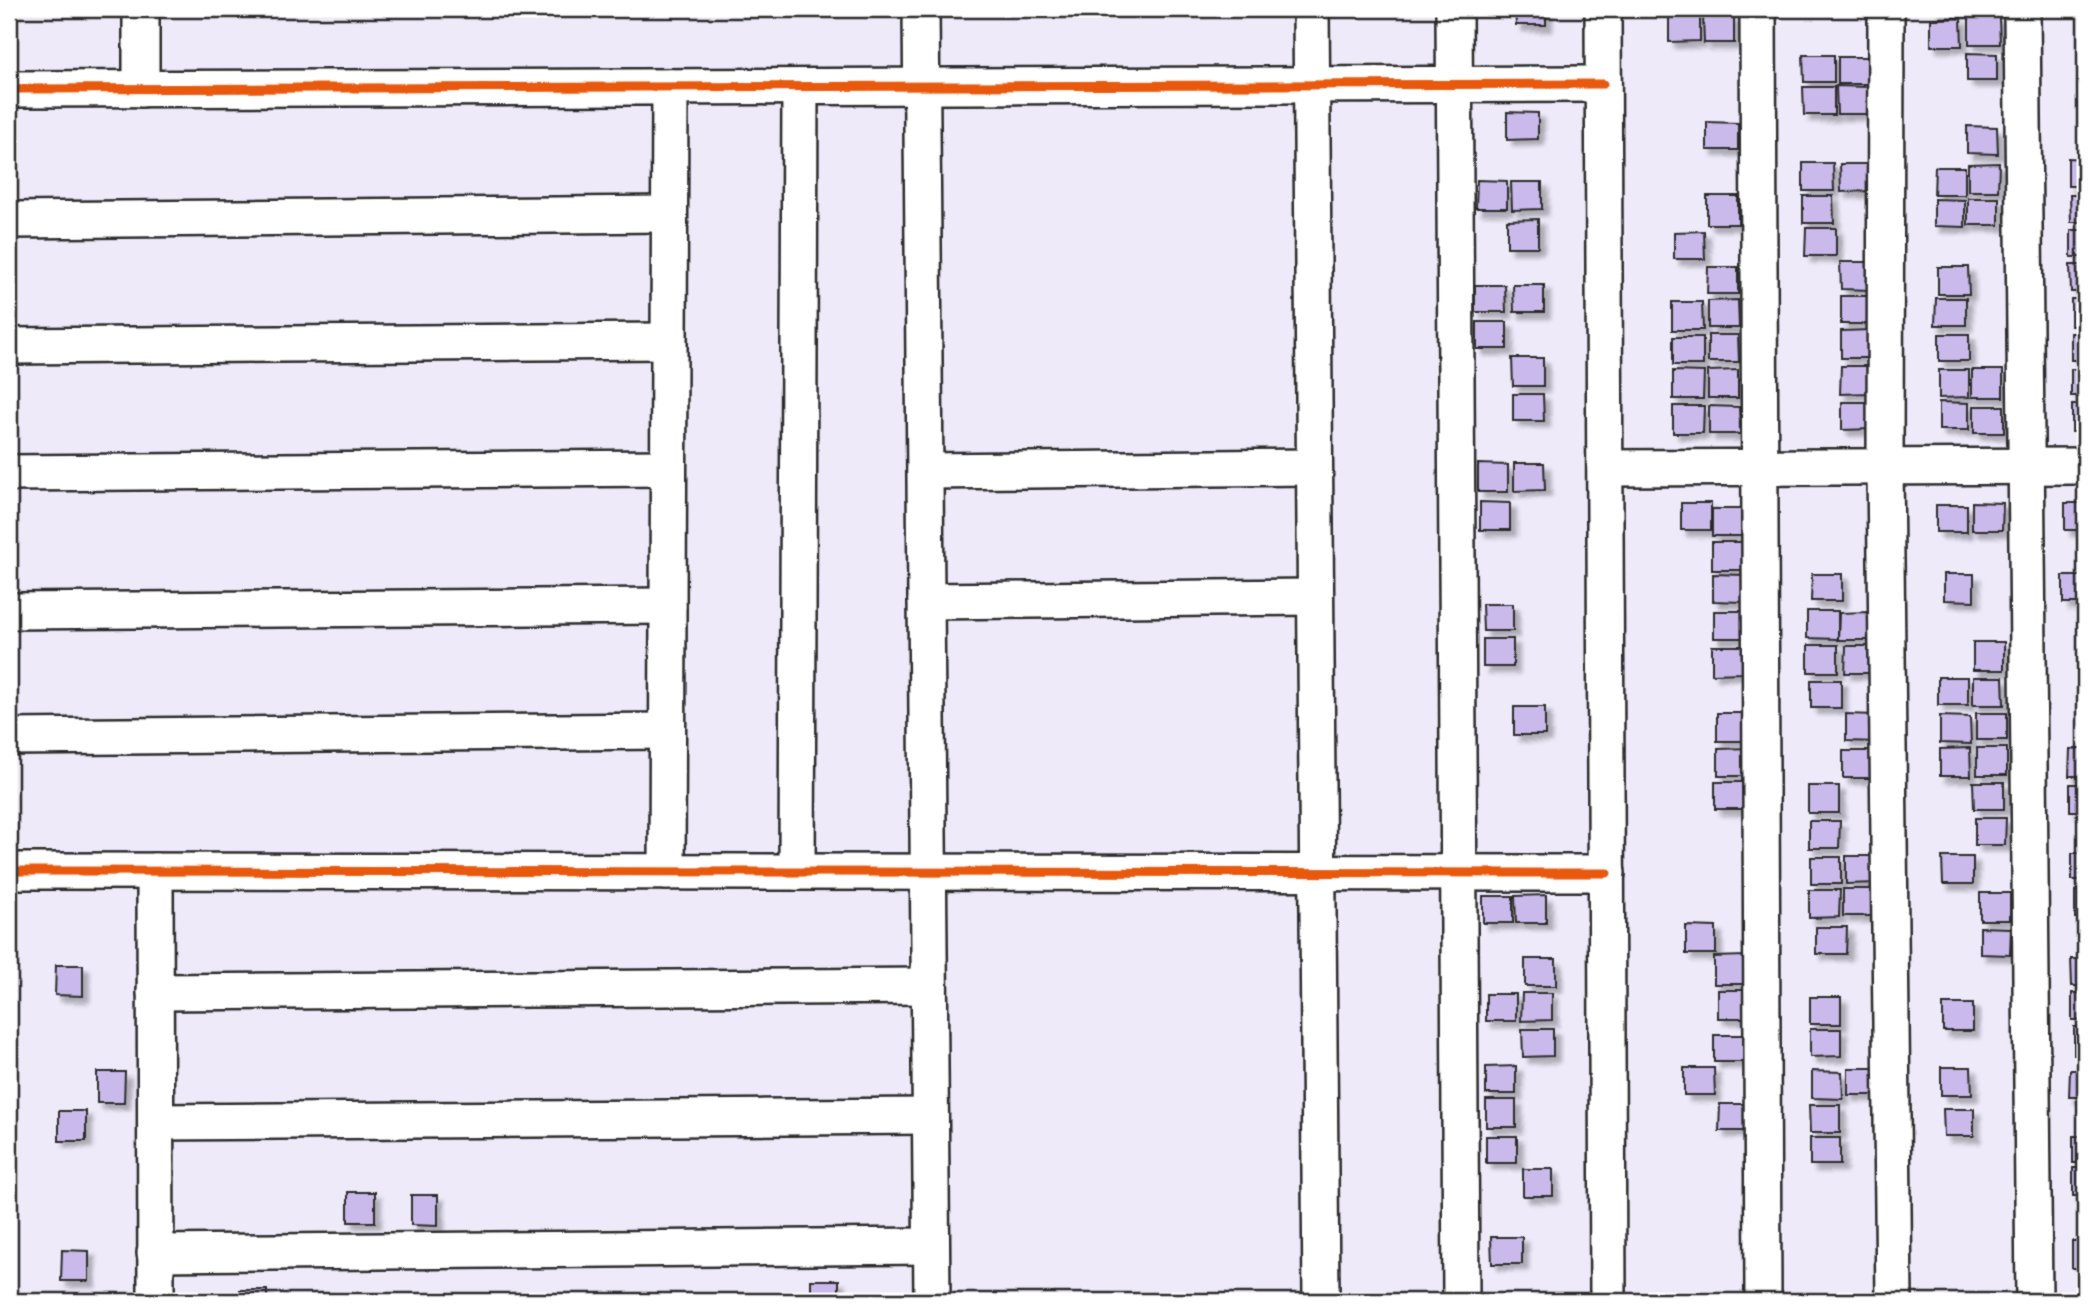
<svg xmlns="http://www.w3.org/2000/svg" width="2094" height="1310" viewBox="0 0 2094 1310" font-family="'Indie Flower',sans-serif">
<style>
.building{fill:#cabaeb;stroke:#2b2b2b;stroke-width:2;filter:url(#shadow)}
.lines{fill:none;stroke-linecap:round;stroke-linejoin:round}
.street-casing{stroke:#2b2b2b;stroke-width:40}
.street{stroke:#fff;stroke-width:35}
.cycleway-casing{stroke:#fff;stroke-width:13}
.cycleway{stroke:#e8590c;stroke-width:9}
</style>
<defs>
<filter id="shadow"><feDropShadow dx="6" dy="6" stdDeviation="2" flood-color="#0004"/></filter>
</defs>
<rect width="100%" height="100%" fill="#efeaf9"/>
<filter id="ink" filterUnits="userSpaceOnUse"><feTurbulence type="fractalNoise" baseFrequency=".0143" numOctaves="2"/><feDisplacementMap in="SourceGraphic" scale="14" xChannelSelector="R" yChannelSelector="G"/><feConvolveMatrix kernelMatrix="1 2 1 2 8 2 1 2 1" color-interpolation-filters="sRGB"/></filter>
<g filter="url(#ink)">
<!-- building -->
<g class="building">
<path d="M1515,9H1546V25H1516Z"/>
<rect x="1704" y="9" width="30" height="2"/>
<rect x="1933" y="9" width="30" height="2"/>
<path d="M1669,14H1700V41L1669,42Z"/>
<path d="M1703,16H1734V43H1704Z"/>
<path d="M1969,17H1999L2000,44H1969Z"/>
<path d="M1961,18L1962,46H1931V19Z"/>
<path d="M1967,53L1997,54V81H1967Z"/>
<path d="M1803,55H1834V82H1804Z"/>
<rect x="1838" y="57" width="31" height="27"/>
<path d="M1836,86L1867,87V114H1837Z"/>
<path d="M1803,87H1834V115H1804Z"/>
<path d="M1507,112L1538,113V139L1507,140Z"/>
<path d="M1707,122L1738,123V150H1707Z"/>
<path d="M1967,126L1997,127L1998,154L1967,153Z"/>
<path d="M2068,158L2085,159V186H2068Z"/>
<path d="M1803,163H1833L1834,191H1803Z"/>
<path d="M1999,163L1998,191H1968V164Z"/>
<path d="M1840,164H1871V191L1841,192Z"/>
<path d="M1935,167H1965V195H1934Z"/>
<path d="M1477,180L1507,181V208H1476Z"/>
<path d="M1511,182H1542V209L1512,210Z"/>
<path d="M2070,195H2085V222H2071Z"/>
<rect x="1707" y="196" width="31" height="28"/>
<path d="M1803,196H1833L1834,223H1803Z"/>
<rect x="1968" y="198" width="31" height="27"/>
<path d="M1934,199L1965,200V227L1934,226Z"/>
<path d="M1538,219V247H1507V220Z"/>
<path d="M1806,228H1836V256H1805Z"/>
<rect x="2071" y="230" width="14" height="27"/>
<path d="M1704,231L1705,259H1674V232Z"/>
<path d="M1840,262H1871V290L1841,289Z"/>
<path d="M2070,265H2085V292H2071Z"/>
<path d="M1708,267H1738V294H1707Z"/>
<path d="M1938,267H1968L1969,294H1938Z"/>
<path d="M1475,285H1505L1506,312H1475Z"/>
<path d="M1513,285H1544V312H1514Z"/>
<rect x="1841" y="296" width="30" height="28"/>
<path d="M1936,298H1966V325H1935Z"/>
<rect x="2071" y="299" width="14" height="27"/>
<path d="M1738,300L1739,328H1708V301Z"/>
<path d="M1672,302H1702L1703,330H1672Z"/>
<rect x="1477" y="322" width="30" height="27"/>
<path d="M1871,330V358H1841V331Z"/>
<rect x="2071" y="333" width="14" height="27"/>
<rect x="1939" y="334" width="30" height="27"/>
<path d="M1708,335H1738L1739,362H1708Z"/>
<rect x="1673" y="337" width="30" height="28"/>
<path d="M1512,358H1543V386H1513Z"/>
<path d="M1841,366H1871V393L1840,394Z"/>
<rect x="2071" y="369" width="14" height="27"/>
<path d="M1738,370V398H1708V371Z"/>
<path d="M1939,370H1969V397L1939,398Z"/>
<rect x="1972" y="370" width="31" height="27"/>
<path d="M1673,371L1704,372L1703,399H1673Z"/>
<path d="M1513,394H1543L1544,421H1513Z"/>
<path d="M1842,402H1873L1872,429L1842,430Z"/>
<path d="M1939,402L1969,403V430H1939Z"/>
<rect x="2072" y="405" width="13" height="27"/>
<path d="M1673,406H1704L1703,433H1673Z"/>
<path d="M1709,406L1739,407L1740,434H1709Z"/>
<rect x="1974" y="406" width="30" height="27"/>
<path d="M1514,463H1544L1545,490L1514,491Z"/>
<path d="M1478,464L1508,465V492H1478Z"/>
<path d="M1480,502L1510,503V530H1480Z"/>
<path d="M1972,502L2003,503L2002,530H1972Z"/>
<rect x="1681" y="503" width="30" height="27"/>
<rect x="2065" y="503" width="20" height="27"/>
<rect x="1936" y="505" width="31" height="27"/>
<rect x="1712" y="509" width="30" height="27"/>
<rect x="1712" y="542" width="30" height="28"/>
<path d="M1713,574L1744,575L1743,602L1713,601Z"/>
<path d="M1812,574H1842V601H1811Z"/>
<path d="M1944,574H1974V601L1944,600Z"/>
<rect x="2063" y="576" width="22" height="27"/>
<path d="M1482,604H1513V631H1483Z"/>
<rect x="1714" y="611" width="30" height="27"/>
<path d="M1807,611H1838V639L1807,638Z"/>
<path d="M1869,612V640H1838L1839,613Z"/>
<rect x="1483" y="639" width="30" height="28"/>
<rect x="1973" y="642" width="31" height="28"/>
<rect x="1808" y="645" width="30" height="27"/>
<path d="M1712,646H1742L1743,673L1712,674Z"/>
<path d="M1846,646H1876V673H1845Z"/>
<rect x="1938" y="677" width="30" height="28"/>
<path d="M1973,677H2003L2004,705H1973Z"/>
<rect x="1811" y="680" width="30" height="28"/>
<rect x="1514" y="707" width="31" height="28"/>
<rect x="1717" y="713" width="31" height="28"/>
<rect x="1976" y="713" width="31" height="27"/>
<path d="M1846,714L1876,715L1877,742L1846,741Z"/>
<path d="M1940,716L1970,717L1971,744L1940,743Z"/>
<path d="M1749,748L1748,776H1718V749Z"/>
<path d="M1970,748L1971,776H1940V749Z"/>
<rect x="1977" y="748" width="30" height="27"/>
<path d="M2070,749H2085V776H2069Z"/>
<rect x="1843" y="751" width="30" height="27"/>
<rect x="1715" y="782" width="30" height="27"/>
<path d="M1973,782H2004V809H1974Z"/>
<rect x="2070" y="784" width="15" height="27"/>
<rect x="1808" y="786" width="31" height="27"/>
<path d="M1975,818H2006L2005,845H1975Z"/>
<path d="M1809,821H1840L1839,848H1809Z"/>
<rect x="2072" y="853" width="13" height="27"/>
<path d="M1846,856H1876L1877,883L1846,884Z"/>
<rect x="1811" y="857" width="30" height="27"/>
<path d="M1942,857H1973V884H1943Z"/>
<rect x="1843" y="889" width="30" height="27"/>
<path d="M1809,890H1840L1839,917L1809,918Z"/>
<rect x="2075" y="891" width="10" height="27"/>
<rect x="1980" y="893" width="30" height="27"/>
<path d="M1546,895V923H1516L1515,896Z"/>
<rect x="1483" y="896" width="30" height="27"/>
<path d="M1686,926L1716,927V954H1686Z"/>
<path d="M1816,927H1847L1846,954H1816Z"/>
<path d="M1980,927L2011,928L2010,955L1980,954Z"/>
<path d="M1745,956L1744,984H1714V957Z"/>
<rect x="1525" y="959" width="31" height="27"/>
<path d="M2071,959H2085V986H2072Z"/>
<path d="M56,965H83V996L55,995Z"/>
<rect x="1718" y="990" width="30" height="28"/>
<path d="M1522,993H1552V1020L1521,1021Z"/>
<rect x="2072" y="993" width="13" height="27"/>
<rect x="1486" y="994" width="30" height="27"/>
<rect x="1810" y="997" width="31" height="27"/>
<rect x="1943" y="1004" width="30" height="27"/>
<rect x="2074" y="1027" width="11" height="28"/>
<path d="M1522,1029H1553V1056L1523,1057Z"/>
<path d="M1810,1029H1841V1056L1810,1057Z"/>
<rect x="1714" y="1035" width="30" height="27"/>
<path d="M1516,1066V1094H1486V1067Z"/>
<path d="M1941,1067H1971L1972,1095H1941Z"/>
<path d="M1684,1068H1714L1715,1095H1684Z"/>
<path d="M1848,1068H1879L1878,1095H1848Z"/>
<path d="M2070,1070H2085V1097H2069Z"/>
<path d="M1812,1071L1842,1072L1843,1099L1812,1098Z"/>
<path d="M97,1072H125L124,1103H97Z"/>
<rect x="1486" y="1100" width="30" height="27"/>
<path d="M1720,1104H1750V1131H1719Z"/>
<path d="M1809,1105H1840V1133H1810Z"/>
<path d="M1943,1109H1974V1136H1944Z"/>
<rect x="59" y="1111" width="27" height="30"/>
<rect x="1486" y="1136" width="31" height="27"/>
<rect x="2073" y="1136" width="12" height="27"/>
<rect x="1810" y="1138" width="30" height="27"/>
<rect x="2073" y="1168" width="12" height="28"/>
<rect x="1523" y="1169" width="30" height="27"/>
<rect x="348" y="1192" width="27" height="30"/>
<path d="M411,1195H438V1226L411,1225Z"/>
<path d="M1491,1237H1522V1264H1492Z"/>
<rect x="2072" y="1241" width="13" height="27"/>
<path d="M62,1250L89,1251V1281H61Z"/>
<rect x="811" y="1280" width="28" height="21"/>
<rect x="240" y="1290" width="27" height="11"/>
</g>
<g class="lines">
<!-- street casing -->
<g class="street-casing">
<g id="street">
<path d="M141,9V89"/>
<path d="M921,9L932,1301"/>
<path d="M1311,9L1321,1301"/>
<path d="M1454,9L1461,1301"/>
<path d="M1603,9L1608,1301"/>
<path d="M1758,9L1763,1301"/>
<path d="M1886,9L1885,467L1894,1301"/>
<path d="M2022,9L2034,1301"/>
<path d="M9,89L1603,84"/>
<path d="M9,220L669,214"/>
<path d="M9,346L668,341"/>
<path d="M1605,468L2085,466"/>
<path d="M925,471L1314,467"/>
<path d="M9,473L668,468"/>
<path d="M926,601L1315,597"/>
<path d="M9,611L668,606"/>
<path d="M9,737L667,731"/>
<path d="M9,871L1607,873"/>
<path d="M155,871L156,1301"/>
<path d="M667,872L670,87"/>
<path d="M797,872L800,87"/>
<path d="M155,992L929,986"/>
<path d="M156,1122L930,1116"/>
<path d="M155,1253L931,1246"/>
</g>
</g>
<!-- street -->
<use href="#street" class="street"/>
<!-- cycleway casing -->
<g class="cycleway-casing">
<g id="cycleway">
<path d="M9,89L1603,84"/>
<path d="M9,871L1607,873"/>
</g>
</g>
<!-- cycleway -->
<use href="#cycleway" class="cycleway"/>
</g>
</g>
<!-- margin -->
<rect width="2094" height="1310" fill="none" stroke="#fff" stroke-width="35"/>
<rect x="18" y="18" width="2059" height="1275" fill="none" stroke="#2b2b2b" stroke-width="2.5" filter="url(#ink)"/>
</svg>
